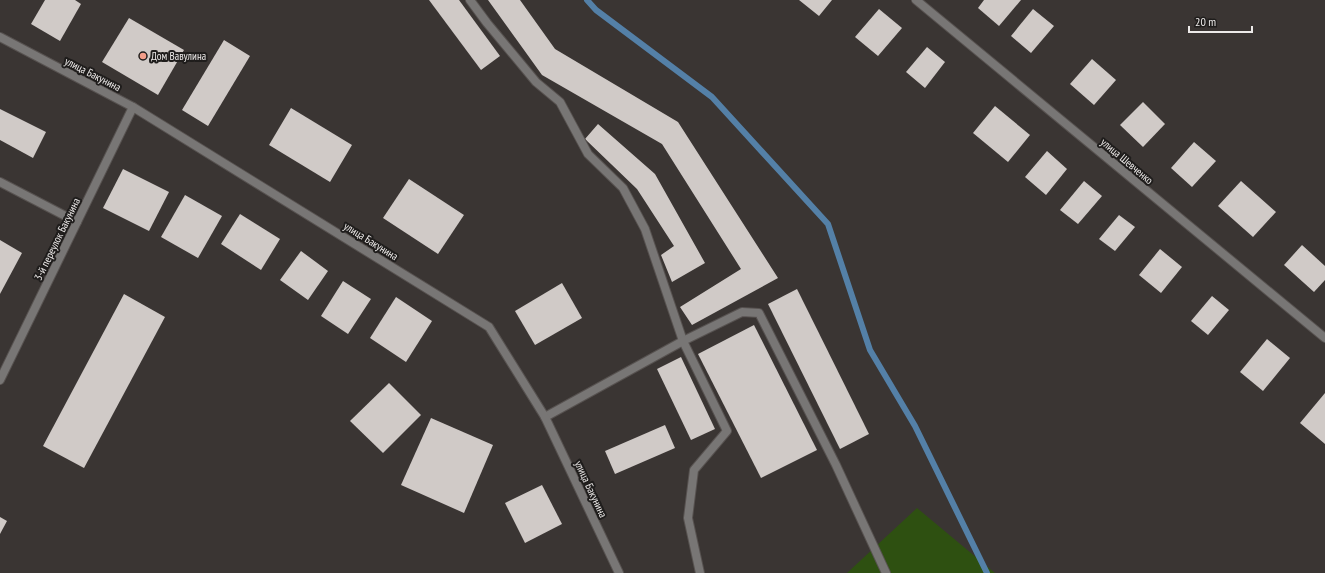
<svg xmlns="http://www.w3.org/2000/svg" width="1325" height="573" viewBox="0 0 1325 573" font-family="'PT Sans Narrow',sans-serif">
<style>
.green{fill:#2e5011}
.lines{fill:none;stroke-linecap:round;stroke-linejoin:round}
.stream{stroke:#5480a7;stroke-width:6}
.building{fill:#d0cac7}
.lane-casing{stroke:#575250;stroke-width:10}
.street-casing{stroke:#575250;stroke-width:10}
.lane{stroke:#787675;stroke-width:8}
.street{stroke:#787675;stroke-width:8}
.poi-dot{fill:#f49e8a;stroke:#1f1d1c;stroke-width:1.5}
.labels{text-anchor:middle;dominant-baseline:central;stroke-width:4;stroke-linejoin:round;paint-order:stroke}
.poi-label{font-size:11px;fill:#edeae9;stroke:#1f1d1c;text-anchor:start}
.street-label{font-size:11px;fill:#edeae9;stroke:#1f1d1c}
</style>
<rect width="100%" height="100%" fill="#3a3533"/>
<!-- green -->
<path class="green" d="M917,508L995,573H847Z"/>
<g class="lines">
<!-- stream -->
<path class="stream" d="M587,0L596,10L712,97L828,224L870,350L915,426L987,573"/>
</g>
<!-- building -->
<g class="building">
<path d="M45,0H75L81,4L60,41L31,24Z"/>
<path d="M429,0H459L500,56L481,70Z"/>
<path d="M488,0H520L555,49L678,122L778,278L692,325L680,307L741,269L662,144L542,75Z"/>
<path d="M799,0H832L819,16Z"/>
<path d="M984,0H1021L999,26L978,8Z"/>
<path d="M879,9L902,28L878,56L855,37Z"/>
<path d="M1033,9L1054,26L1031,53L1011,36Z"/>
<path d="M129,18L184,50L158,95L102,62Z"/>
<path d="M224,40L250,56L208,126L182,110Z"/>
<path d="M927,47L945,62L925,88L906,72Z"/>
<path d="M1092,59L1116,80L1094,105L1070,84Z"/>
<path d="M1143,102L1165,124L1143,147L1120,125Z"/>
<path d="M995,106L1030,135L1008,162L973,133Z"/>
<path d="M291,108L352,145L330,182L269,145Z"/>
<path d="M0,109L46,132L33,158L0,140Z"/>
<path d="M598,124L655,174L705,263L672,282L661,255L674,246L637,189L585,139Z"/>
<path d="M1194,142L1216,161L1192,187L1171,168Z"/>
<path d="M1047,151L1067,169L1046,195L1025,177Z"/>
<path d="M123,169L169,192L149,231L103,208Z"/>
<path d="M409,179L464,215L438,254L383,218Z"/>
<path d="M1084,181L1102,196L1078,224L1060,210Z"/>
<path d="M1241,181L1276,212L1253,237L1218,206Z"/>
<path d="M185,195L222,216L198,258L161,237Z"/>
<path d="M240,214L280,239L261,270L221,244Z"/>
<path d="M1119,215L1135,227L1115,251L1099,239Z"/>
<path d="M0,240L22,253L0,294Z"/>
<path d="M1302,245L1325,266V280L1314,292L1284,265Z"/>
<path d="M1160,249L1182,267L1161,293L1139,275Z"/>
<path d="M301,251L328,271L308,300L280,280Z"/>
<path d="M343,281L371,299L348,334L321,316Z"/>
<path d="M562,283L582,318L535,345L515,311Z"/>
<path d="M797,289L869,434L840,449L768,304Z"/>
<path d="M124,294L165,317L84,468L43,446Z"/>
<path d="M1212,296L1229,310L1208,335L1191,321Z"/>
<path d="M396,297L432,321L406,362L370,338Z"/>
<path d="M754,325L817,450L761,478L698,354Z"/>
<path d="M1267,339L1290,358L1263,391L1240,372Z"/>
<path d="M681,357L715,429L691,440L657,369Z"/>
<path d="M389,383L421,415L383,453L350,421Z"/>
<path d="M1325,393V444L1300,423Z"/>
<path d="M431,418L493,445L464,513L401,485Z"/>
<path d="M665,425L675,448L615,474L605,451Z"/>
<path d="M542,485L562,524L525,543L505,503Z"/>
<path d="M0,517L7,521L0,534Z"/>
</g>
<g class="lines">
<!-- lane casing -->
<g class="lane-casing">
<g id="lane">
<path d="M470,0L487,23L536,82L560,102L588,154L623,188L645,229L683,341L545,417"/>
<path d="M0,182L77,222"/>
<path d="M700,573L688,518L694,470L727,431L683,341L742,312L759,313L836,465L886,573"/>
</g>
</g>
<!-- street casing -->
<g class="street-casing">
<g id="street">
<path d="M916,0L1325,338"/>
<path d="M0,37L133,107L489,327L545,417L619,573"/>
<path d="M0,380L133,107"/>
</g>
</g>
<!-- lane -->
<use href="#lane" class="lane"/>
<!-- street -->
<use href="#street" class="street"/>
</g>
<!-- markers -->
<circle class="poi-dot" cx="143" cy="56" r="4"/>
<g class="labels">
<!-- poi labels -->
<g class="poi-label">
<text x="151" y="56">Дом Вавулина</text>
</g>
<!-- street labels -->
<g class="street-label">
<text transform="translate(93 74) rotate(27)">улица Бакунина</text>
<text transform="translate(1127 161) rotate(40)">улица Шевченко</text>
<text transform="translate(57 239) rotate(-64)">3-й переулок Бакунина</text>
<text transform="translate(371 241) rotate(32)">улица Бакунина</text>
<text transform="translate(591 489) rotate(65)">улица Бакунина</text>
</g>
</g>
<!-- scale -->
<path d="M1189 26v6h63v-6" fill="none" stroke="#edeae9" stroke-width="2"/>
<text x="1195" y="26" font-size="12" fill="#edeae9" stroke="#1f1d1c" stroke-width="3" paint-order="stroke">20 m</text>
</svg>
